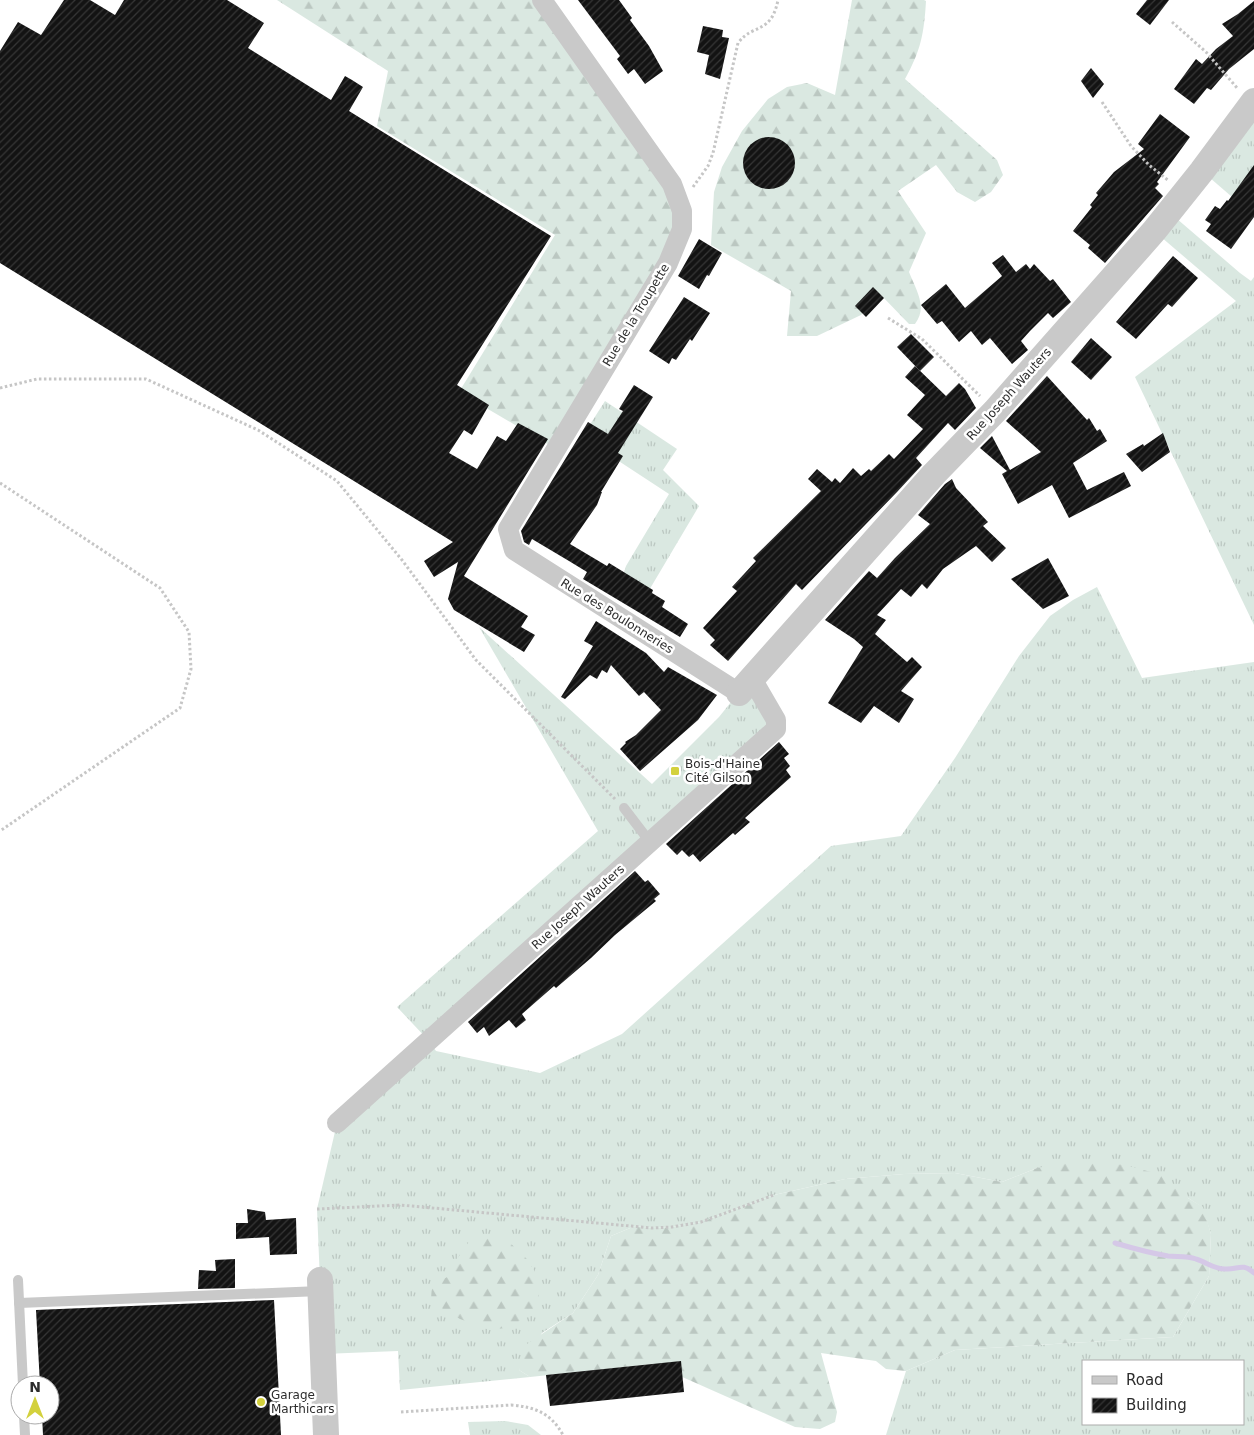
<svg xmlns="http://www.w3.org/2000/svg" width="1254" height="1435" viewBox="0 0 1254 1435" font-family="'DejaVu Sans',sans-serif">
<style>
.grass{fill:url(#grass-tufts);fill-rule:evenodd}
.forest{fill:url(#forest-firs)}
.lines{fill:none;stroke-linecap:round;stroke-linejoin:round}
.stream{stroke:#d5c8e7;stroke-width:5}
.building{fill:url(#building-hatch)}
.path{stroke:#c6c6c6;stroke-width:3;stroke-dasharray:2.5 2.5;stroke-linecap:butt}
.service{stroke:#c9c9c9;stroke-width:10}
.minor{stroke:#c9c9c9;stroke-width:20}
.tertiary{stroke:#c9c9c9;stroke-width:26}
.poi-dot{fill:#d3d13d;stroke:#fff;stroke-width:2}
.labels{text-anchor:middle;dominant-baseline:central;stroke-width:5;stroke-linejoin:round;paint-order:stroke}
.street-label{font-size:12px;fill:#2c2c2c;stroke:#fff}
.poi-label{font-size:12px;fill:#2c2c2c;stroke:#fff;text-anchor:start}
</style>
<defs>
<pattern id="grass-tufts" width="24" height="20" patternUnits="userSpaceOnUse" patternTransform="scale(1.25)"><rect width="24" height="20" fill="#dae8e1"/><path d="M3 7l-1-3M5 7V3M7 7l1-3M15 17l-1-3M17 17v-4M19 17l1-3" fill="none" stroke="#bbc7c1"/></pattern>
<pattern id="forest-firs" width="22" height="20" patternUnits="userSpaceOnUse" patternTransform="scale(1.25)"><rect width="22" height="20" fill="#dae8e1"/><path d="M5 1l3.5 6h-7zM16 11l3.5 6h-7z" fill="#bbc7c1"/></pattern>
<pattern id="building-hatch" width="6" height="6" patternUnits="userSpaceOnUse" patternTransform="scale(1.25)"><rect width="6" height="6" fill="#131313"/><path d="M-1 1l2-2M0 6l6-6M5 7l2-2" fill="none" stroke="#363636"/></pattern>
</defs>
<rect width="100%" height="100%" fill="#fff"/>
<!-- grass -->
<g class="grass">
<path d="M1254,101V216L1202,171Z"/>
<path d="M1169,212L1240,273L1251,281L1254,277V625L1135,377L1236,301L1154,231Z"/>
<path d="M605,401L677,449L663,470L699,506L648,592L623,576L626,566L669,494L582,437Z"/>
<path d="M1097,587L1142,678L1254,662V1435H886L906,1371L955,1350L1173,1337L1209,1276L1211,1234L1202,1207L1188,1198L1037,1168L1002,1182L955,1173L904,1174L845,1179L774,1195L701,1222L672,1227L652,1228L635,1226L611,1236L598,1275L573,1313L542,1333L519,1370L530,1377L400,1390L398,1351L323,1354L317,1209L337,1123L429,1041L397,1007L598,831L479,627L652,784L719,717L751,677L776,720L429,1041L436,1051L540,1073L622,1034L831,846L901,836L955,758L1019,656L1050,616L1073,600ZM1083,1361H1243V1424H1083Z"/>
<path d="M505,1421L528,1425L541,1435H470L468,1422Z"/>
</g>
<!-- forest -->
<g class="forest">
<path d="M277,0H542L672,184L682,229L556,449L459,392L555,235L377,126L388,71Z"/>
<path d="M852,0H924L926,1C924,34 921,50 905,79L997,160L1003,175L991,192L975,202L957,192L936,165L898,191L926,233L909,272C916,290 928,307 915,324H909L880,294L861,315L817,336H787L791,291L711,245L714,192L722,167L742,131L768,99L787,87L807,83L835,95Z"/>
<path d="M1080,1160L1125,1165L1162,1175L1188,1198L1203,1207L1211,1234L1209,1276L1173,1337L955,1350L906,1371L886,1369L876,1361L821,1353L837,1412L835,1422L820,1429L795,1427L653,1364L530,1377L519,1370L524,1346L573,1313L598,1275L611,1236L635,1226L652,1228L672,1227L701,1222L774,1195L845,1179L904,1174L955,1173L1002,1182L1037,1168Z"/>
<path d="M483,1236L507,1240L526,1258L534,1270L539,1297L531,1313L511,1327L490,1330L460,1319L438,1306L431,1299L432,1285L449,1276L455,1262L470,1240Z"/>
</g>
<g class="lines">
<!-- stream -->
<path class="stream" d="M1115,1243C1132,1248 1150,1253 1168,1256C1177,1257 1187,1256 1196,1259C1206,1262 1214,1269 1225,1269C1238,1270 1242,1262 1254,1273"/>
</g>
<!-- building -->
<g class="building">
<path d="M64,0H90L115,15L124,0H227L264,23L248,48L331,100L345,76L352,80L363,87L349,111L551,236L457,385L489,405L472,435L464,430L449,453L477,469L497,436L506,441L518,423L548,439L464,576L528,616L521,627L535,635L524,652L454,610L448,599L458,562L434,577L424,561L453,542L0,263V51L18,22L41,35Z"/>
<path d="M578,0H619L632,18L630,20L649,46L663,71L645,84L634,69L628,74L617,59L620,56Z"/>
<path d="M1147,0H1169L1150,25L1136,14Z"/>
<path d="M1254,1V49L1229,69L1211,90L1207,88L1194,104L1174,89L1196,59L1202,64L1216,49L1233,36L1222,24L1238,14Z"/>
<path d="M703,26L723,30L722,37L729,38L720,79L705,74L709,55L697,52Z"/>
<path d="M1091,68L1104,84L1093,98L1081,81Z"/>
<path d="M1160,114L1190,137L1157,182L1159,184L1155,188L1163,196L1105,263L1088,248L1090,245L1073,231L1092,207L1090,205L1098,195L1096,193L1114,172L1144,149L1138,144Z"/>
<circle cx="769" cy="163" r="26"/>
<path d="M1254,165V217L1231,249L1206,231L1211,224L1205,220L1215,206L1220,209L1227,200L1228,201Z"/>
<path d="M699,239L722,253L709,276L707,275L699,289L678,276Z"/>
<path d="M1003,255L1016,272L1026,264L1030,269L1034,264L1050,281L1053,279L1071,302L1053,318L1048,313L1030,331L1021,341L1028,350L1012,364L990,338L982,345L971,331L959,342L942,321L937,324L921,305L946,284L965,308L1002,276L992,263Z"/>
<path d="M1173,256L1198,278L1172,307L1168,304L1136,339L1116,322Z"/>
<path d="M873,287L884,298L866,317L855,306Z"/>
<path d="M684,297L710,313L692,341L690,339L676,360L672,358L669,364L649,351Z"/>
<path d="M911,334L934,357L920,371L897,347Z"/>
<path d="M1091,338L1112,357L1091,380L1071,362Z"/>
<path d="M915,366L946,396L959,383L965,389L976,408L955,430L948,423L916,458L922,465L897,492L802,590L796,584L728,661L710,645L715,640L703,628L737,591L732,587L756,561L753,558L821,491L808,479L817,469L832,482L835,478L840,483L853,468L861,476L869,469L871,471L889,454L894,459L923,429L907,415L925,395L905,377Z"/>
<path d="M1047,376L1087,420L1089,418L1097,431L1100,429L1107,441L1073,463L1087,490L1124,472L1131,486L1069,518L1052,485L1018,504L1002,474L1007,471L980,448L992,436L1010,470L1041,452L1006,421Z"/>
<path d="M634,385L653,397L618,453L623,456L601,492H602L597,505L570,544L607,566L609,563L653,590L652,593L665,601L662,607L688,624L680,637L583,579L587,572L569,561L532,539L529,545L524,542L521,531L588,422L608,434L623,411L619,409Z"/>
<path d="M1163,433L1170,452L1142,472L1126,454L1143,444L1144,446Z"/>
<path d="M952,479L956,488L988,522L983,526L1006,548L992,562L976,546L943,569L927,589L922,584L911,597L901,589L877,615L886,620L875,634L907,662L912,657L922,667L901,691L914,699L899,723L874,706L861,723L828,703L863,647L854,639L825,620L869,571L877,578L895,558L930,524L918,515L945,484Z"/>
<path d="M1048,558L1069,596L1043,609L1011,579Z"/>
<path d="M596,621L646,653L664,672L668,667L717,695L698,720L640,771L620,749L626,743L625,742L636,735L661,710L644,692L639,696L611,665L607,673L602,670L597,679L590,675L565,699L561,697L593,646L584,641Z"/>
<path d="M779,742L789,754L784,758L790,766L786,770L791,777L745,818L750,822L735,835L733,833L700,862L693,854L689,857L682,850L677,855L666,844Z"/>
<path d="M635,871L645,882L648,880L660,894L654,899L656,901L615,935L591,958L556,988L554,986L522,1014L526,1020L516,1028L509,1020L489,1036L484,1027L477,1033L468,1022Z"/>
<path d="M247,1209L265,1212L266,1220L296,1218L297,1254L270,1255L269,1237L236,1239V1223H248Z"/>
<path d="M235,1259V1288L198,1289L199,1270L216,1271L215,1260Z"/>
<path d="M274,1300L281,1435H43L42,1415H50V1385H40L36,1310Z"/>
<path d="M681,1361L684,1392L550,1406L546,1375Z"/>
</g>
<g class="lines">
<!-- path -->
<g class="path">
<path d="M1172,22L1206,52L1238,89"/>
<path d="M1102,102L1131,146L1149,165L1169,181"/>
<path d="M693,187L708,166L713,153L738,43C753,23 771,35 778,0"/>
<path d="M888,318L922,339L980,396"/>
<path d="M0,388L37,379H146L258,430L337,481L402,560L476,660L615,799"/>
<path d="M0,483L160,588L189,632L191,669L180,708L0,831"/>
<path d="M317,1209L400,1205L652,1228L672,1227L701,1222L774,1195"/>
<path d="M401,1412L511,1405C535,1407 551,1413 563,1435"/>
</g>
<!-- service -->
<g class="service">
<path d="M624,808L650,842"/>
<path d="M18,1280L23,1385"/>
<path d="M19,1303L320,1291"/>
<path d="M24,1415L25,1435"/>
</g>
<!-- minor -->
<g class="minor">
<path d="M542,0L672,184L682,211V229L668,263L508,529L514,550L739,693"/>
<path d="M337,1123L776,729V720L751,677"/>
</g>
<!-- tertiary -->
<g class="tertiary">
<path d="M739,693L934,474L995,411L1154,231L1202,171L1254,101"/>
<path d="M320,1280L326,1435"/>
</g>
</g>
<!-- markers -->
<g class="poi-dot">
<rect x="670" y="766" width="10" height="10" rx="2.5"/>
<circle cx="261" cy="1402" r="5"/>
</g>
<g class="labels">
<!-- street labels -->
<g class="street-label">
<text transform="translate(636 315) rotate(-59)">Rue de la Troupette</text>
<text transform="translate(1009 394) rotate(-48)">Rue Joseph Wauters</text>
<text transform="translate(617 616) rotate(32)">Rue des Boulonneries</text>
<text transform="translate(578 907) rotate(-42)">Rue Joseph Wauters</text>
</g>
<!-- poi labels -->
<g class="poi-label">
<text x="685" y="764">Bois-d'Haine<tspan x="685" dy="14">Cité Gilson</tspan></text>
<text x="271" y="1395">Garage<tspan x="271" dy="14">Marthicars</tspan></text>
</g>
</g>
<!-- legend -->
<rect x="1082" y="1360" width="162" height="65" fill="#ffffff" stroke="#ababab"/>
<rect x="1092" y="1376" width="25" height="8" fill="#c9c9c9" stroke="#ababab"/>
<text x="1126" y="1385" font-size="15" fill="#2c2c2c">Road</text>
<rect x="1092" y="1398" width="25" height="15" fill="url(#building-hatch)" stroke="#ababab"/>
<text x="1126" y="1410" font-size="15" fill="#2c2c2c">Building</text>
<!-- north arrow -->
<g transform="translate(35 1400)"><circle r="24" fill="#ffffff" stroke="#ababab"/>
<path d="M0-4L9 19L0 12L-9 19Z" fill="#d3d13d"/>
<text y="-8" font-size="14" font-weight="bold" text-anchor="middle" fill="#2c2c2c">N</text>
</g>
</svg>
